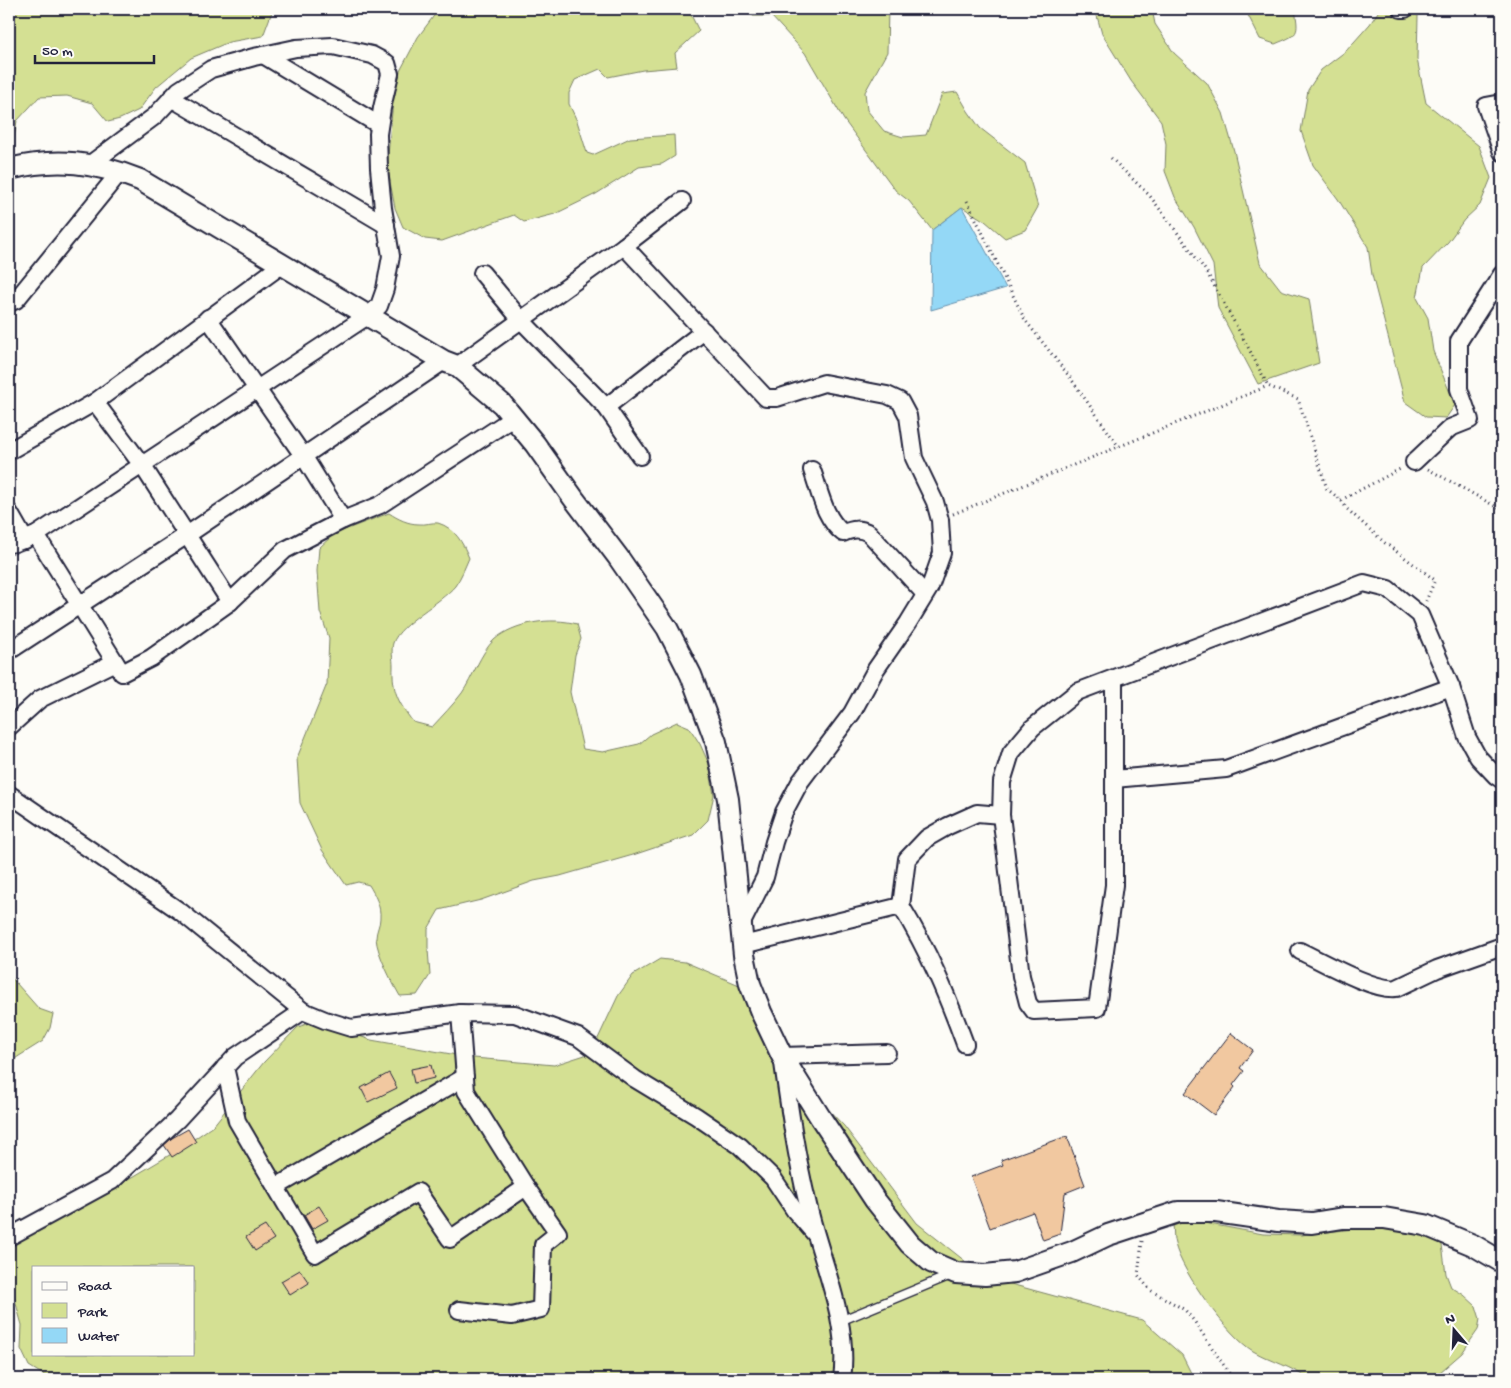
<svg xmlns="http://www.w3.org/2000/svg" width="1511" height="1388" viewBox="0 0 1511 1388" font-family="'Gochi Hand',sans-serif">
<style>
.green{fill:#d4e093;stroke:#7b8167;fill-rule:evenodd}
.water{fill:#94d8f6;stroke:#668fab}
.building{fill:#f1c8a0;stroke:#22223b}
.lines{fill:none;stroke-linecap:round;stroke-linejoin:round}
.service-casing{stroke:#22223b;stroke-width:11}
.minor-casing{stroke:#22223b;stroke-width:20}
.tertiary-casing{stroke:#22223b;stroke-width:24}
.path{stroke:#22223b;stroke-width:3;stroke-dasharray:1 4;stroke-linecap:butt}
.service{stroke:#fdfcf7;stroke-width:8}
.minor{stroke:#fdfcf7;stroke-width:16}
.tertiary{stroke:#fdfcf7;stroke-width:20}
</style>
<rect width="100%" height="100%" fill="#fdfcf7"/>
<filter id="ink" filterUnits="userSpaceOnUse"><feTurbulence type="fractalNoise" baseFrequency=".02" numOctaves="2"/><feDisplacementMap in="SourceGraphic" scale="10" xChannelSelector="R" yChannelSelector="G"/><feConvolveMatrix kernelMatrix="1 2 1 2 8 2 1 2 1" color-interpolation-filters="sRGB"/></filter>
<g filter="url(#ink)">
<!-- green -->
<g class="green">
<path d="M9,9H273L263,36L229,42L191,58L156,87L139,110L120,119L108,122L92,103L67,96L39,97L17,121L12,147L9,150Z"/>
<path d="M439,9H688L699,31L675,53L677,67L643,70L608,77L600,69L575,80L569,93V104L577,121L587,153L593,155L630,138L674,135L675,156L662,164L639,167L596,194L555,214L524,222L514,215L442,241L425,239L403,227L395,208L387,166L393,101L400,71L418,37Z"/>
<path d="M748,9H888L887,52L865,92L867,110L884,131L903,137L926,135L942,94L957,92L968,111L980,128L1025,163L1038,207L1025,230L1005,238L985,221L962,207L932,230L909,201L896,191L844,120L805,53L771,16H753Z"/>
<path d="M1095,9H1152L1155,24L1174,53L1207,83L1223,113L1234,151L1260,263L1281,290L1309,299L1319,363L1258,384L1218,308L1213,265L1194,227L1175,197L1165,171L1166,144L1161,121L1131,81L1102,34Z"/>
<path d="M1245,9H1295C1299,35 1299,34 1275,44L1260,39Z"/>
<path d="M1380,9H1417L1418,16L1417,59L1426,103L1479,146L1491,178L1480,205L1464,220L1448,242L1423,268L1417,298L1428,318L1433,351L1455,405L1446,418L1426,417L1405,402L1372,275L1368,247L1338,199L1313,165L1301,131L1308,90L1321,70L1346,51L1370,24Z"/>
<path d="M389,513C398,519 408,524 419,524C425,525 432,522 438,523C455,528 463,543 469,558C465,567 461,578 455,586C441,603 400,623 393,643C391,650 393,659 393,666C392,691 398,702 413,722L432,727C442,716 453,705 462,693C472,679 481,652 494,640C514,622 552,617 577,624L581,639L575,655L570,692L583,749L603,752L639,744L651,734L677,722L689,727L700,744L709,764L714,795L708,820L693,835L633,855L560,876L534,881L481,900L439,910L428,929V950L430,975L417,995L400,996C392,982 377,954 376,938C376,931 380,925 380,918C381,906 375,895 369,885L358,882L346,885L322,850L300,803L297,758L327,684L329,638L320,612L317,571L319,548L334,534Z"/>
<path d="M660,959L685,962L737,984L769,1008L798,1078L844,1126L917,1223L985,1277L1142,1320L1182,1355L1194,1379H50L29,1366L21,1349L22,1325L9,1279V1257L13,1242L79,1204L131,1178L178,1150L213,1126L264,1062L298,1027L315,1021L371,1040L474,1058L554,1065L585,1055L595,1045L618,996L633,975ZM34,1267H194V1354H34Z"/>
<path d="M9,975L39,1009L53,1014L50,1028L43,1041L16,1058L9,1068Z"/>
<path d="M1179,1223H1204L1263,1234L1301,1235L1362,1228L1407,1231L1434,1237L1442,1245L1446,1274L1451,1287L1464,1295L1476,1306L1480,1319L1478,1330L1462,1353L1439,1373L1435,1379H1308C1291,1366 1272,1362 1253,1351C1228,1336 1182,1273 1175,1244C1173,1239 1174,1231 1173,1225Z"/>
</g>
<!-- water -->
<path class="water" d="M962,207L1006,288L931,310L932,230Z"/>
<!-- building -->
<g class="building">
<path d="M1231,1033L1253,1050L1240,1068L1244,1071L1233,1085L1235,1087L1214,1115L1185,1093Z"/>
<path d="M431,1065L434,1078L414,1083L411,1069Z"/>
<path d="M389,1073L397,1088L368,1102L361,1088Z"/>
<path d="M188,1129L196,1142L172,1157L164,1145L172,1138Z"/>
<path d="M1067,1136L1085,1185L1065,1193L1060,1234L1043,1240L1033,1212L990,1228L971,1177L1003,1165L1001,1160Z"/>
<path d="M319,1206L328,1220L312,1229L304,1215Z"/>
<path d="M265,1226L274,1239L255,1251L246,1237Z"/>
<path d="M300,1270L309,1283L290,1295L281,1281Z"/>
</g>
<g class="lines">
<!-- service casing -->
<g class="service-casing">
<path id="service" d="M840,1321L951,1275"/>
</g>
<!-- minor casing -->
<g class="minor-casing">
<g id="minor">
<path d="M1401,9H1405"/>
<path d="M263,55L379,125"/>
<path d="M171,98L386,225"/>
<path d="M1502,103L1486,106L1502,152"/>
<path d="M624,246L766,398H777L824,383L887,395L900,401L908,416L914,458L935,502L940,520L942,553L930,587L908,623L876,669L852,713L800,782L784,812L774,842L765,877L741,925"/>
<path d="M482,273L521,320L606,407L704,331"/>
<path d="M9,303L16,300L120,172"/>
<path d="M208,318L304,457L343,520"/>
<path d="M457,366L624,246L682,201"/>
<path d="M95,402L142,465L230,602"/>
<path d="M606,407L640,456"/>
<path d="M9,451L95,402L283,264"/>
<path d="M1414,462L1450,428L1470,420L1459,389V341L1502,274"/>
<path d="M812,470C820,492 824,518 843,533C853,529 859,528 869,533L925,594"/>
<path d="M9,512L25,540"/>
<path d="M36,535L122,673L151,658L230,602L285,550L343,520L380,505L513,418"/>
<path d="M9,544L15,543L36,535L369,315L379,306L385,289L391,256L383,208L379,168L378,134L382,108L390,74L387,63L372,55L333,46L296,48L254,57L211,69L179,90L155,116L89,165"/>
<path d="M9,651L187,535L444,361"/>
<path d="M1114,679V885L1097,1008L1034,1011L1028,1003L1021,976L1001,815L1002,782L1011,753L1032,728L1077,692L1364,583L1388,589L1420,615L1451,687L1467,737L1478,757L1496,776L1502,780"/>
<path d="M9,727L40,699L115,662"/>
<path d="M1114,779L1226,769L1451,687"/>
<path d="M9,794L181,912L303,1011L325,1020L351,1028L460,1013L515,1014L578,1037L635,1079L696,1116L740,1146L773,1178L795,1211L815,1234"/>
<path d="M901,906L907,859L927,838L948,826L977,813L1001,815"/>
<path d="M743,945L901,906C929,952 947,995 965,1044"/>
<path d="M1300,951C1321,961 1375,992 1397,988L1437,969L1502,946"/>
<path d="M225,1067L237,1121L315,1254L418,1192L450,1239L526,1187L466,1091L460,1013"/>
<path d="M276,1187L465,1077"/>
<path d="M9,1237L112,1181L177,1120L235,1057L303,1011"/>
<path d="M459,1310L512,1316L541,1309L543,1245L558,1233L526,1187"/>
<path d="M842,1379C850,1320 821,1262 808,1205C796,1156 789,1106 782,1056L887,1053"/>
</g>
</g>
<!-- tertiary casing -->
<g class="tertiary-casing">
<path id="tertiary" d="M9,169C57,157 95,162 140,180L444,361L457,366L502,404L535,444L574,499L618,557L667,628L691,675L716,742L728,799L744,955L750,984L761,1012L782,1056L820,1117L875,1200L910,1244L931,1262L956,1273L985,1275L1015,1272L1072,1252L1108,1235L1178,1212H1216L1278,1221L1312,1223L1343,1218H1384L1425,1225L1473,1245L1502,1262"/>
</g>
<!-- path -->
<g class="path">
<path d="M1111,158L1150,196L1206,271L1248,347L1268,386L1298,399L1327,489L1341,500L1347,509L1385,543L1435,580L1426,601"/>
<path d="M967,201L1025,320L1069,376L1119,447"/>
<path d="M1428,469L1502,510"/>
<path d="M1341,500L1402,468"/>
<path d="M953,514L1268,386"/>
<path d="M1142,1241L1138,1275L1150,1290L1185,1310L1194,1321L1233,1379"/>
</g>
<!-- service -->
<use href="#service" class="service"/>
<!-- minor -->
<use href="#minor" class="minor"/>
<!-- tertiary -->
<use href="#tertiary" class="tertiary"/>
</g>
</g>
<!-- margin -->
<rect width="1511" height="1388" fill="none" stroke="#fdfcf7" stroke-width="30"/>
<rect x="15" y="15" width="1481" height="1358" fill="none" stroke="#22223b" stroke-width="2" filter="url(#ink)"/>
<!-- legend -->
<rect x="32" y="1266" width="162" height="90" fill="#fdfcf7" stroke="#a5a5ac"/>
<rect x="42" y="1282" width="25" height="8" fill="#fdfcf7" stroke="#a5a5ac"/>
<text x="78" y="1290" font-size="15" fill="#22223b">Road</text>
<rect x="42" y="1303" width="25" height="15" fill="#d4e093" stroke="#a5a5ac"/>
<text x="78" y="1316" font-size="15" fill="#22223b">Park</text>
<rect x="42" y="1328" width="25" height="15" fill="#94d8f6" stroke="#a5a5ac"/>
<text x="78" y="1340" font-size="15" fill="#22223b">Water</text>
<!-- north arrow -->
<g transform="translate(1454 1330) rotate(341)" stroke="#fdfcf7" stroke-width="4" paint-order="stroke">
<path d="M0-4L9 19L0 12L-9 19Z" fill="#22223b"/>
<text y="-8" font-size="14" font-weight="bold" text-anchor="middle" fill="#22223b">N</text>
</g>
<!-- scale -->
<path d="M35 55v8h119v-8" fill="none" stroke="#22223b" stroke-width="2.5"/>
<text x="42" y="55" font-size="15" fill="#22223b" stroke="#fdfcf7" stroke-width="4" paint-order="stroke">50 m</text>
</svg>
